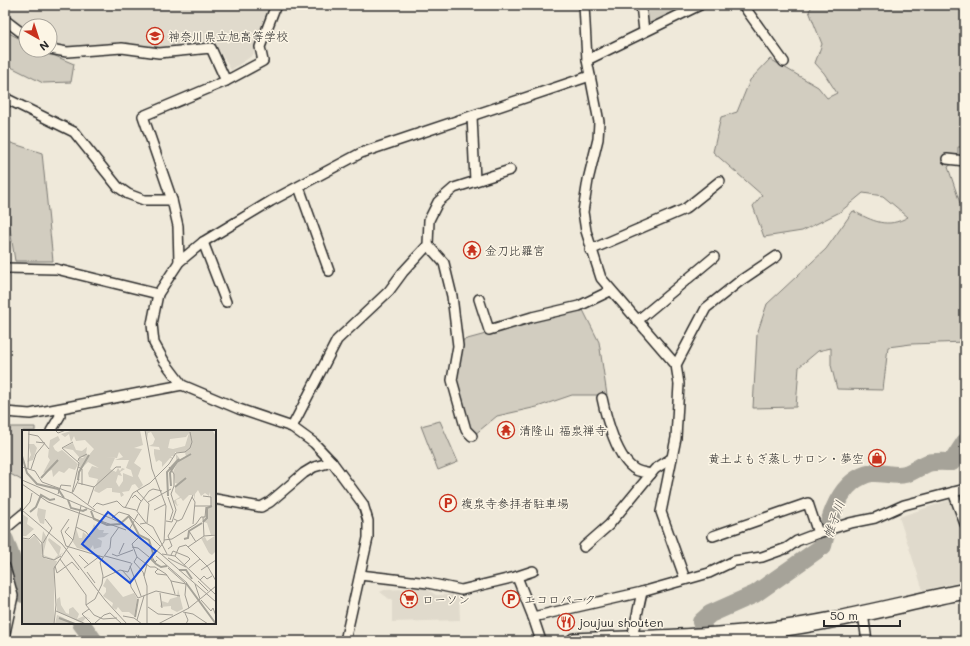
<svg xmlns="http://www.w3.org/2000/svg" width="970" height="646" viewBox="0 0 970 646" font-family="Mali,'Klee One',sans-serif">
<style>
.built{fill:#e0dacc}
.green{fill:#d2cdc0;stroke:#7e7c76}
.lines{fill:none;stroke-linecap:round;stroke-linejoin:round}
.river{stroke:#a6a399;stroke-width:18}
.minor-casing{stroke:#2b2b2b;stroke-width:12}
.trunk-casing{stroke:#2b2b2b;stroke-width:18}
.minor{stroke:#fcf5e5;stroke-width:9}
.trunk{stroke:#fcf5e5;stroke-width:15}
.labels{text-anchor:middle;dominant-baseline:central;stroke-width:3;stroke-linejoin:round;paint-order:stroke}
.poi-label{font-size:12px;fill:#2b2b2b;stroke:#fcf5e5;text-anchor:start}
.water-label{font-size:13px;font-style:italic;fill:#565552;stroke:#fcf5e5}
.inset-river{fill:none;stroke:#a6a399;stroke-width:2}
.inset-road{fill:none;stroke:#a19d94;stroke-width:1}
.view{fill:#1d4ed8;fill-opacity:0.15;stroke:#1d4ed8;stroke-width:2}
.inset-edge{fill:none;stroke:#2b2b2b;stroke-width:2}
</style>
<rect width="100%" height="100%" fill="#efe9da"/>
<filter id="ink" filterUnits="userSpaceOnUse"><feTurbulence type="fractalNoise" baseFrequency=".025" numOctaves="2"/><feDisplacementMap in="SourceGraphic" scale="8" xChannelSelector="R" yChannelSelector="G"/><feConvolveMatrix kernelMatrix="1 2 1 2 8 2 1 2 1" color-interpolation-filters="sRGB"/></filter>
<g filter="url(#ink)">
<!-- built -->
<g class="built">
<path d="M5,5H272L253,55L231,70L215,43L158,48L123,42L75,48L54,45L50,43V26H26V30L6,13Z"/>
<path d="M953,499L965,534V581L923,590L899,517Z"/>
<path d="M425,588L436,595L459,594L460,620L392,622V601L380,592L384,590Z"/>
</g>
<!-- green -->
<g class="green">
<path d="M644,5H691L647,27Z"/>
<path d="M813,5H965V147H958V159L948,167L961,206H965V342L911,344L888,347L883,390L837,389L831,365V348L818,351L799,367L796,407L753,408L757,334L767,304L826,249L853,211C873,221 887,229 908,217L883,196L863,193L840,212L802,231L764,237L753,206L762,195L713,152L721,117L737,112L750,80L770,59L818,87L827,98L837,93L824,73L815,63L822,44L809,11Z"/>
<path d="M5,31L26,42V50H41L74,64L71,82L43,83L5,64Z"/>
<path d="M5,141L42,153L53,261H15L7,209H5Z"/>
<path d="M582,308L599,342L607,395H572L537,407L497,416L474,435L467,429L455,375L460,341Z"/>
<path d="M440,421L458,462L438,470L421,426Z"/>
<path d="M5,427H35V431H23V481L5,471Z"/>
</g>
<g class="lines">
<!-- river -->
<g class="river">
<path d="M5,540L14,565L19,591L23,594"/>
<path d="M81,623L94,641"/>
<path d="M708,641L701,622L710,614L755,594L823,546C829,519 839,479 872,473C882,472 895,477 905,474C913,472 920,466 928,463C935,461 945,462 952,462L965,442"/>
</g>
<!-- minor casing -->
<g class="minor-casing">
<g id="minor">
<path d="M584,5L587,60L599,122L598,139L588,180L583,212L586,231L601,278L676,365L679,384L676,438L661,512L685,579"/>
<path d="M641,5L644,31"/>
<path d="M743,5L784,62"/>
<path d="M5,20L26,36"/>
<path d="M50,49L67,52L122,48L159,53L211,48L226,81"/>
<path d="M587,60L700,5"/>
<path d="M5,98L74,132L118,187L128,194L144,200H172"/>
<path d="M472,116L475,181"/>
<path d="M947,159L965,161"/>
<path d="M299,187L329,271"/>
<path d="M203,242L226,302"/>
<path d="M428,245L444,263L452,296L458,346L452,380L466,430L472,436"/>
<path d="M590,250L685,209L720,181"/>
<path d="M179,262L178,226L172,200L143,116L226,81L263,61L260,47L276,5"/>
<path d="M5,268L56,269L158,294"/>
<path d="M479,299L489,330L532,317L579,306L610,291"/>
<path d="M637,321L714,257"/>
<path d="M676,365L706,308L740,281L777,256"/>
<path d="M602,398C606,417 617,460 636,470C640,472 647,473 651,474"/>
<path d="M5,412L30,414L182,385"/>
<path d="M292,427L337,340L389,291L403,272L428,245L429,220L438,202L454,188L510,170"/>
<path d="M51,431L60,416L59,409"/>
<path d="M953,492L965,524"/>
<path d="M215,499L261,507L270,502L304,473L314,467L332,462"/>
<path d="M5,529L23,514"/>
<path d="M713,536L808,503L818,533"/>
<path d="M584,547L609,525L655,469L672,458"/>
<path d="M5,567L13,596L5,633"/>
<path d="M360,575L428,583L461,590L515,577L533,571"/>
<path d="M517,577L533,617"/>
<path d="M863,614L867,641"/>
<path d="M632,638L642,592"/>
<path d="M345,641L368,538V521L363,504L332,462L314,443L292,427L239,409L182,385L164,361L154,343L152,324L158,294L179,262L203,242L271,201L361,153L590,76"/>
<path d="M541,641L533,617L642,592L709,573L734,561L762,557L787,548L797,541L818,533L850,523L875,518L904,505L965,489"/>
</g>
</g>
<!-- trunk casing -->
<g class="trunk-casing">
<path id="trunk" d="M574,641C640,638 706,638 771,630C836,622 901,604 965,591"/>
</g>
<!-- minor -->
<use href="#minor" class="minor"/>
<!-- trunk -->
<use href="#trunk" class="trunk"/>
</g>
</g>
<!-- icons -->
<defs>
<g id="school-ring" transform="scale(0.9)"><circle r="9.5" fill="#fcf5e5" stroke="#c8321e" stroke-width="1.5"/><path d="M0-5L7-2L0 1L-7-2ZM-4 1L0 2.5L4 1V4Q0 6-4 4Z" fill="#c8321e"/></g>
<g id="temple-ring" transform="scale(0.9)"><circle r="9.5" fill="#fcf5e5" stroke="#c8321e" stroke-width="1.5"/><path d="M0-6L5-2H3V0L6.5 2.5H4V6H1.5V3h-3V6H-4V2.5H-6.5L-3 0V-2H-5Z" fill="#c8321e"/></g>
<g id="shop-ring" transform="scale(0.9)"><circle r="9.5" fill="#fcf5e5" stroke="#c8321e" stroke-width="1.5"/><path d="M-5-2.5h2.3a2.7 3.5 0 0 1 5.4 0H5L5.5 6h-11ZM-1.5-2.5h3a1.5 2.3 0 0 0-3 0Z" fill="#c8321e"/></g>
<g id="parking-ring" transform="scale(0.9)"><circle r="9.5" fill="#fcf5e5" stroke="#c8321e" stroke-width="1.5"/><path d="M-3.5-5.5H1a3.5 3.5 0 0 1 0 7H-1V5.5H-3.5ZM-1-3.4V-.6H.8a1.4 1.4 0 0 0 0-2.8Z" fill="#c8321e"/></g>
<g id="supermarket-ring" transform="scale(0.9)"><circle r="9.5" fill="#fcf5e5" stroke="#c8321e" stroke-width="1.5"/><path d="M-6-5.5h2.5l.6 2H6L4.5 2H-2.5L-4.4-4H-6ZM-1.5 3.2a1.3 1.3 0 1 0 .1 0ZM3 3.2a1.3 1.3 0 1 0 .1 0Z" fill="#c8321e"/></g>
<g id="restaurant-ring" transform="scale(0.9)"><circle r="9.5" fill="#fcf5e5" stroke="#c8321e" stroke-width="1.5"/><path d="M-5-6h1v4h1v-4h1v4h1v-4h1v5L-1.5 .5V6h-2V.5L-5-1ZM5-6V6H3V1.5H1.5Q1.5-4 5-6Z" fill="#c8321e"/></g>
</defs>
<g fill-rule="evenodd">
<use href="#school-ring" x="155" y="36"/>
<use href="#temple-ring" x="472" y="250"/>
<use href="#temple-ring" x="506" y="430"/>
<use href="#shop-ring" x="877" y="458"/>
<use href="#parking-ring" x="448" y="503"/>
<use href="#supermarket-ring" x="409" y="599"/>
<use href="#parking-ring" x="511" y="599"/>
<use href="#restaurant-ring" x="566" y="622"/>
</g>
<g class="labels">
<!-- poi labels -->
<g class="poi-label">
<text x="168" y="36">神奈川県立旭高等学校</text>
<text x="485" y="250">金刀比羅宮</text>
<text x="519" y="430">清隆山 福泉禅寺</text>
<text x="864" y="458" text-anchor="end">黄土よもぎ蒸しサロン・夢空</text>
<text x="461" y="503">複泉寺参拝者駐車場</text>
<text x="422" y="599">ローソン</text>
<text x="524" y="599">エコロパーク</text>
<text x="579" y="622">joujuu shouten</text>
</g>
<!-- water labels -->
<g class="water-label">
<text transform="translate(833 519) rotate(-70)">帷子川</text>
</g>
</g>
<!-- overview -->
<g transform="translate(22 430)">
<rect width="194" height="194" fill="#efe9da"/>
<path d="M52,0H118L121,15L112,18L120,19L112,33L119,38L116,46L121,55L117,59L113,54L110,55L107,61L100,62L102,65L99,67L98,63L90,62V58H85L77,63L72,61L76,49L67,47L66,43L70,36L77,38L66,32L60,38L65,30L59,38L57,36V28H61L62,27H57L51,20L41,18L51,13L54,20L60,21L65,17L64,24L67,25L72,19L63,10L54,11L52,6L49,12L47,4L43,7L39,4ZM97,22L101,27L93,30H107L104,38L109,40L111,47L101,43V51L97,57L94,52L96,45L100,46L98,42L103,39L100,38L98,41L96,38L94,42L88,39L93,28L84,27L95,28ZM123,0H190L194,6V104L189,105L185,93L182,92L184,78L189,77L188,62L187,66L183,63L179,66L176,60L173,64V71L172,65H167L161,71L159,68L154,70L155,75L157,74L155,76L151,71L158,67L153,62V57L156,54L153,53L151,42L155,33L151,38L148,37L154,30V24L159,30L164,27L163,22H153V26H149L151,29L148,28L140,37V32L137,30L134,32L132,24V19L138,20L137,17L127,16L131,14L133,9L129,2L126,3L125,9ZM167,3L163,16L151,19L146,18L148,9L164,7ZM36,6L38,10L31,16L33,20L36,22L40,20L56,34L53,40L47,38L42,43L37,41L31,47L30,40L21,43L28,30L26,27L28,10ZM6,14H12L15,18L11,30L5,32L9,25ZM16,78L24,80L22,94L18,93L15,85ZM0,84L6,88L5,94L12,99L4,106H0ZM72,94L77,100H82L81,103H87L82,107L75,108L80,111L79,117L72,119L71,115L67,121L55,118L51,112L54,98L57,108H60L61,102L67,107ZM21,101L25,108L21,125L32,129L36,125L26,110L27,108L39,117L37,125L42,122L33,130L26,129L19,124L24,129L35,131L32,141V194H0V109L7,110L13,105L19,115ZM194,105V121L190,125L187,123L179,108L183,107L185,111ZM85,148L101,167L112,163L115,168L112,186L107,182H100L96,177L94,180L90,177L91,173L81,166L84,162V158L81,156ZM156,159L161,179L155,182L149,179V176L138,177L140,171L146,173L148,169L155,167ZM38,167L39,175L44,183L47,184V179L51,177L57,184L55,189L62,186L69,189L64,188L59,193L35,181V169ZM35,185L40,187L53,194H33Z" fill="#d2cdc0" fill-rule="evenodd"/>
<path class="inset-river" d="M0,26L5,43L15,54L36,59L42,68M19,48L36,30M56,50L57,42L67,25M149,56L148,43L151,38L155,32L169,24M153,57L164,48M146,66L145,42L157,29M46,70L49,78L61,81L65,79M69,81L72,89L85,95L98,94L107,86L117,105L127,110L131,123L129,129L134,134L139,137L145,136M8,82L14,77L19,65L28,70L33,69M181,92L185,88V78L190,76M162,109L166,108L167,101L180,93M157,140H164L170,149M164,153L194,194M113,187L116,169M37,188L53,194"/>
<path class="inset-road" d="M33,0L36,3L44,0M123,0L130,39L144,76L142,112L130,127L133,132L135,130M6,4L16,6L27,19M56,31L57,28L65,24M0,37L13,41L20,52L50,63L73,80M56,37L60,39V55M6,39L7,0M9,39L14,24L23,13L14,12M0,50L95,91L139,124L194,172M56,53L72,57M0,54L26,72L104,100M115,61L127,74L125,93M51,62L57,49M50,63L57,33L40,18L51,12M36,64L39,55L49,56M146,67L151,81L148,90M170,67L173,72L171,94M110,68L113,65L119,71M126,72L149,59M66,74L72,57L94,37H99M173,76H189V67L181,66M71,77L75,73L81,75L95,71L101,77L114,80L124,93M103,78L111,63L128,53L147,34L154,23L163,22L168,18L170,12L168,2M0,80L40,114L83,170L105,194M1,80L8,72L10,63M132,80L144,74M115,81L118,73L127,61L131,59L140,61M181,87L182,106M90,88L97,82L107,85L138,116M47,89L39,101L44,116L81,127M152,89L156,91L160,89L171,65M144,91L150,92L154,80L149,64L152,56V44L147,37M118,94L124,93L131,97L145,124M47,97L43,102L51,110M54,97L64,102L68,107M107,100L116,84M167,101L174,112M0,108L7,109L12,104L20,113L21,127L32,130L39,126M142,110L150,109L174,94L179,87H183L184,77M21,113L30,98L23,89M110,117L116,118L127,127M166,117L182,106L194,105M146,119L150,116L146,106L155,91M90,124L95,126L111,120M97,124L102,113M140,124L153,126L194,165M57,125L67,135M149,125L151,121L166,127L168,129L162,135M83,126L109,133M134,126L165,153M153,126L157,117L164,115L186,137L194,151M115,127L128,137H133L144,144L149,151L164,154M146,128L164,137M38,129L64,165V175L72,185L81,189L95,188M112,132L121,142L125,156V194M112,132L115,127L110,114L116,108M33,136L35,143L50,132L57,140M108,136L119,166M62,138L78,126M146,138L163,153M167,138L178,129M136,139L133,142L135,144L145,145M100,140L108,149L109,157L116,168L134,161L158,166M179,140L194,130M65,142L73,153M122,146L125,134M81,148L98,140L106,142L110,133M178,150L182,146L185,149L190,146M149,151L153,164M176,151L186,161M164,154L163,165L167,178M173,154L178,169M138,163L140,178M179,170L189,181L191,178L194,186M64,175L73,169L80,154L81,146L78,132L88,118L89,108L97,97M126,177L136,184L151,185M67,179L60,184L70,194M34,181L64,194M161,182L171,184L186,194M163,183L166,190L164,194M101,186L112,188L120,194M115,190L122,166M32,194L34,175L32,138L51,110L59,76M72,194L82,185L88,183L100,194M136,194L167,178L194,156"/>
<path class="view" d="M86,82L134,121L108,153L60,114Z"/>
<rect width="194" height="194" class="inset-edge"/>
</g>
<!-- margin -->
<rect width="970" height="646" fill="none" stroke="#fcf5e5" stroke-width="20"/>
<rect x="10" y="10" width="950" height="626" fill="none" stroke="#2b2b2b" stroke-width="1.5" filter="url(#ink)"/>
<!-- north arrow -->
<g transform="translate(38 38) rotate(141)"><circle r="19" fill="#fcf5e5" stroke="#a8a49b"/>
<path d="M0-3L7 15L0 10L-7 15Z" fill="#c8321e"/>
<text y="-6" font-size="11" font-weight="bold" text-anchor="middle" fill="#2b2b2b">N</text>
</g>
<!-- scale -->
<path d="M824 620v6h76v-6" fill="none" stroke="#2b2b2b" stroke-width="2"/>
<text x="830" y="620" font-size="12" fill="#2b2b2b" stroke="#fcf5e5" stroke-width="3" paint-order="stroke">50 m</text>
</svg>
